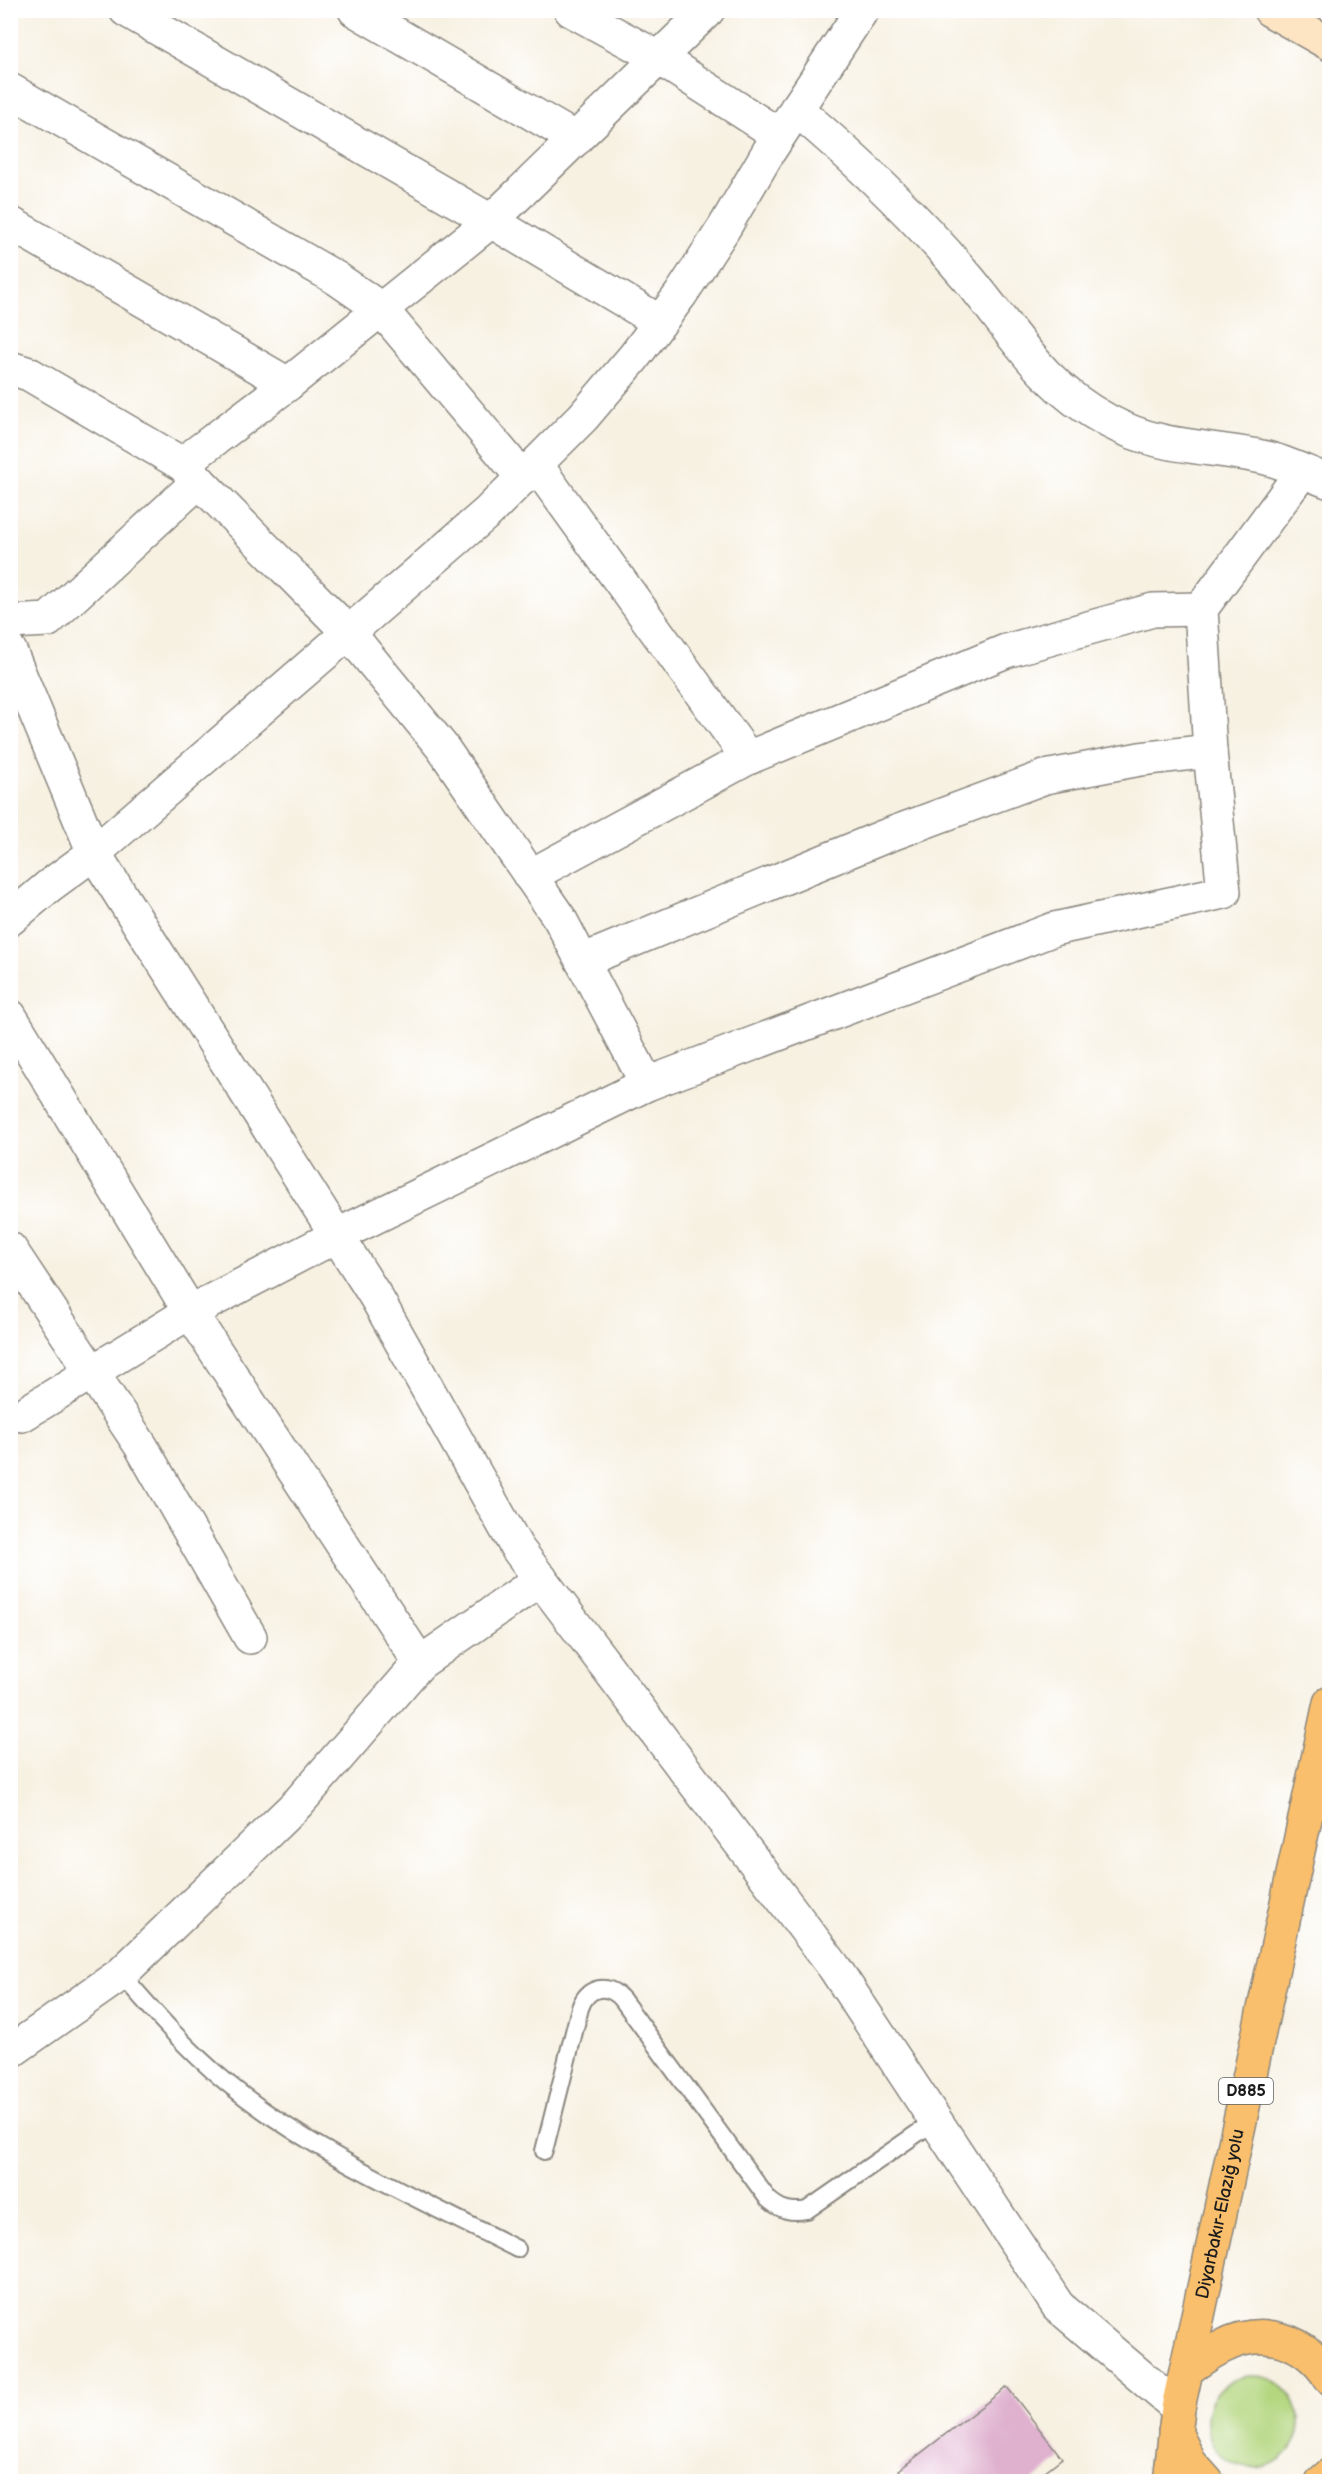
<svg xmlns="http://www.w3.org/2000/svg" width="1340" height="2492" viewBox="0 0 1340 2492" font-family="'Balsamiq Sans',sans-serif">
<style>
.green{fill:#b3d67e;stroke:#68794d;stroke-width:1.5}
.building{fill:#dfb1cf}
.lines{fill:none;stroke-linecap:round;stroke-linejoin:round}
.lane-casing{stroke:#8a867f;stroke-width:20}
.street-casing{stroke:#8a867f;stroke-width:36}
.secondary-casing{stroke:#8a867f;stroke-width:36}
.highway-casing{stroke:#8a867f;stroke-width:36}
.lane{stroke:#fff;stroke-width:16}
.street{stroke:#fff;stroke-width:33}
.secondary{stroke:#fde5c4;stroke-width:33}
.highway{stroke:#f9bf6c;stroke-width:33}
.labels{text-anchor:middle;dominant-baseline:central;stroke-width:4.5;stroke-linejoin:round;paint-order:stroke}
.shield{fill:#fff;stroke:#606060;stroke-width:1.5}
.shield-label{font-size:16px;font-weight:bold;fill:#1c1c1c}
.street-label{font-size:18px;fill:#1c1c1c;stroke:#fff}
</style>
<rect width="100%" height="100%" fill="#fff"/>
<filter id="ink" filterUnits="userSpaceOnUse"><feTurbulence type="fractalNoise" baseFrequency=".0167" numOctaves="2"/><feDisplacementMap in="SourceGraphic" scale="12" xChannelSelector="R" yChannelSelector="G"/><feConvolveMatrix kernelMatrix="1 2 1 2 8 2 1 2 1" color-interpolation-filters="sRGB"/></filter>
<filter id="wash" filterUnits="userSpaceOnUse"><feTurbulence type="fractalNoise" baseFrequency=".008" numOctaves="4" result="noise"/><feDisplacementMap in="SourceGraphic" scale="24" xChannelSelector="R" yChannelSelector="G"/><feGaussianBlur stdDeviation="1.35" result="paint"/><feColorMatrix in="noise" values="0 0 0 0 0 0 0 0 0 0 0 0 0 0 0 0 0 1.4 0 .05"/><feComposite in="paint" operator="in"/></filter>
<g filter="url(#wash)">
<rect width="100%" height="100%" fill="#f7f1e2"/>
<!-- green -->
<circle class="green" cx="1253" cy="2422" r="46"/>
<g id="blocks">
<!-- building -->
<path class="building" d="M1007,2387L1062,2458L1031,2482H908L899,2470Z"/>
</g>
</g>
<g filter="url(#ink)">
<use href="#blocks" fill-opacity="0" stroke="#8a867f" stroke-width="1.5"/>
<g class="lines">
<!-- lane casing -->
<g class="lane-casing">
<g id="lane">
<path d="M121,1974C154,2012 187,2050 226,2082C312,2153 418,2198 517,2249"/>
<path d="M544,2151L580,2008C587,1987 607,1982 622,1999L768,2199C780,2210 791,2213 807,2210L935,2121"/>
</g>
</g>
<!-- street casing -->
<g class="street-casing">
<g id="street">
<path d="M126,10L491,221L660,322"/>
<path d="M355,10L576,139"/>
<path d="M571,10L659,58L779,135"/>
<path d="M10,90L336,278L381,309L523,478"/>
<path d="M796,109C858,161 915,216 967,277C1015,334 1039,384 1108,421C1160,449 1202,445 1257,456C1281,460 1306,473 1330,482"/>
<path d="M10,223L288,384"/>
<path d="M10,368L29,374L182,464L348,632L442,747L560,919L647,1084"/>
<path d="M182,464L288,384L491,221L708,10"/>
<path d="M537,466L748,758"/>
<path d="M10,622L48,620L199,481"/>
<path d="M10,651L94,853L376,1297L517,1548L834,1967L1058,2306L1178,2408"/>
<path d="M530,876L748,758L1006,651L1153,610L1201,609"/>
<path d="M10,919L49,886L94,853L488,512L583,417L634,357L681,294L724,228L769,151L862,10"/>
<path d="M582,961L883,837L1045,777L1140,759L1210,751"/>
<path d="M10,1016L190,1312L420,1663"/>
<path d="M10,1249L141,1446L250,1637"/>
<path d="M22,1415L190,1312L338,1235L647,1084L1054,929L1224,892L1210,751L1201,609L1302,472"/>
<path d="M10,2052L121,1974L298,1803L420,1663L541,1579"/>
</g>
</g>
<!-- secondary casing -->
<g class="secondary-casing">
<path id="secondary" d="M1270,10L1330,44"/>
</g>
<!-- highway casing -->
<g class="highway-casing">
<g id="highway">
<path d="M1187,2369C1198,2362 1209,2353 1222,2347C1263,2325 1306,2340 1330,2378"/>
<path d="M1175,2432L1190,2463L1207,2482"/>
<path id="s1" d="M1170,2482L1178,2408L1330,1703"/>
<path d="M1322,2482L1330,2475"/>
</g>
</g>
<!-- lane -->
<use href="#lane" class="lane"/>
<!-- street -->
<use href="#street" class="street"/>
<!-- secondary -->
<use href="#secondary" class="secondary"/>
<!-- highway -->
<use href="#highway" class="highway"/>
</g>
</g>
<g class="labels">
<!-- shield labels -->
<rect class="shield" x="1219" y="2078" width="54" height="26" rx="4.5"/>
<g class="shield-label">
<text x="1246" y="2091">D885</text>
</g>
<!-- street labels -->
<g class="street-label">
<text stroke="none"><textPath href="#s1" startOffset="273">Diyarbakır-Elazığ yolu</textPath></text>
</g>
</g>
<!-- margin -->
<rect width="1340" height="2492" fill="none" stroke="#fff" stroke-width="36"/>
</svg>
